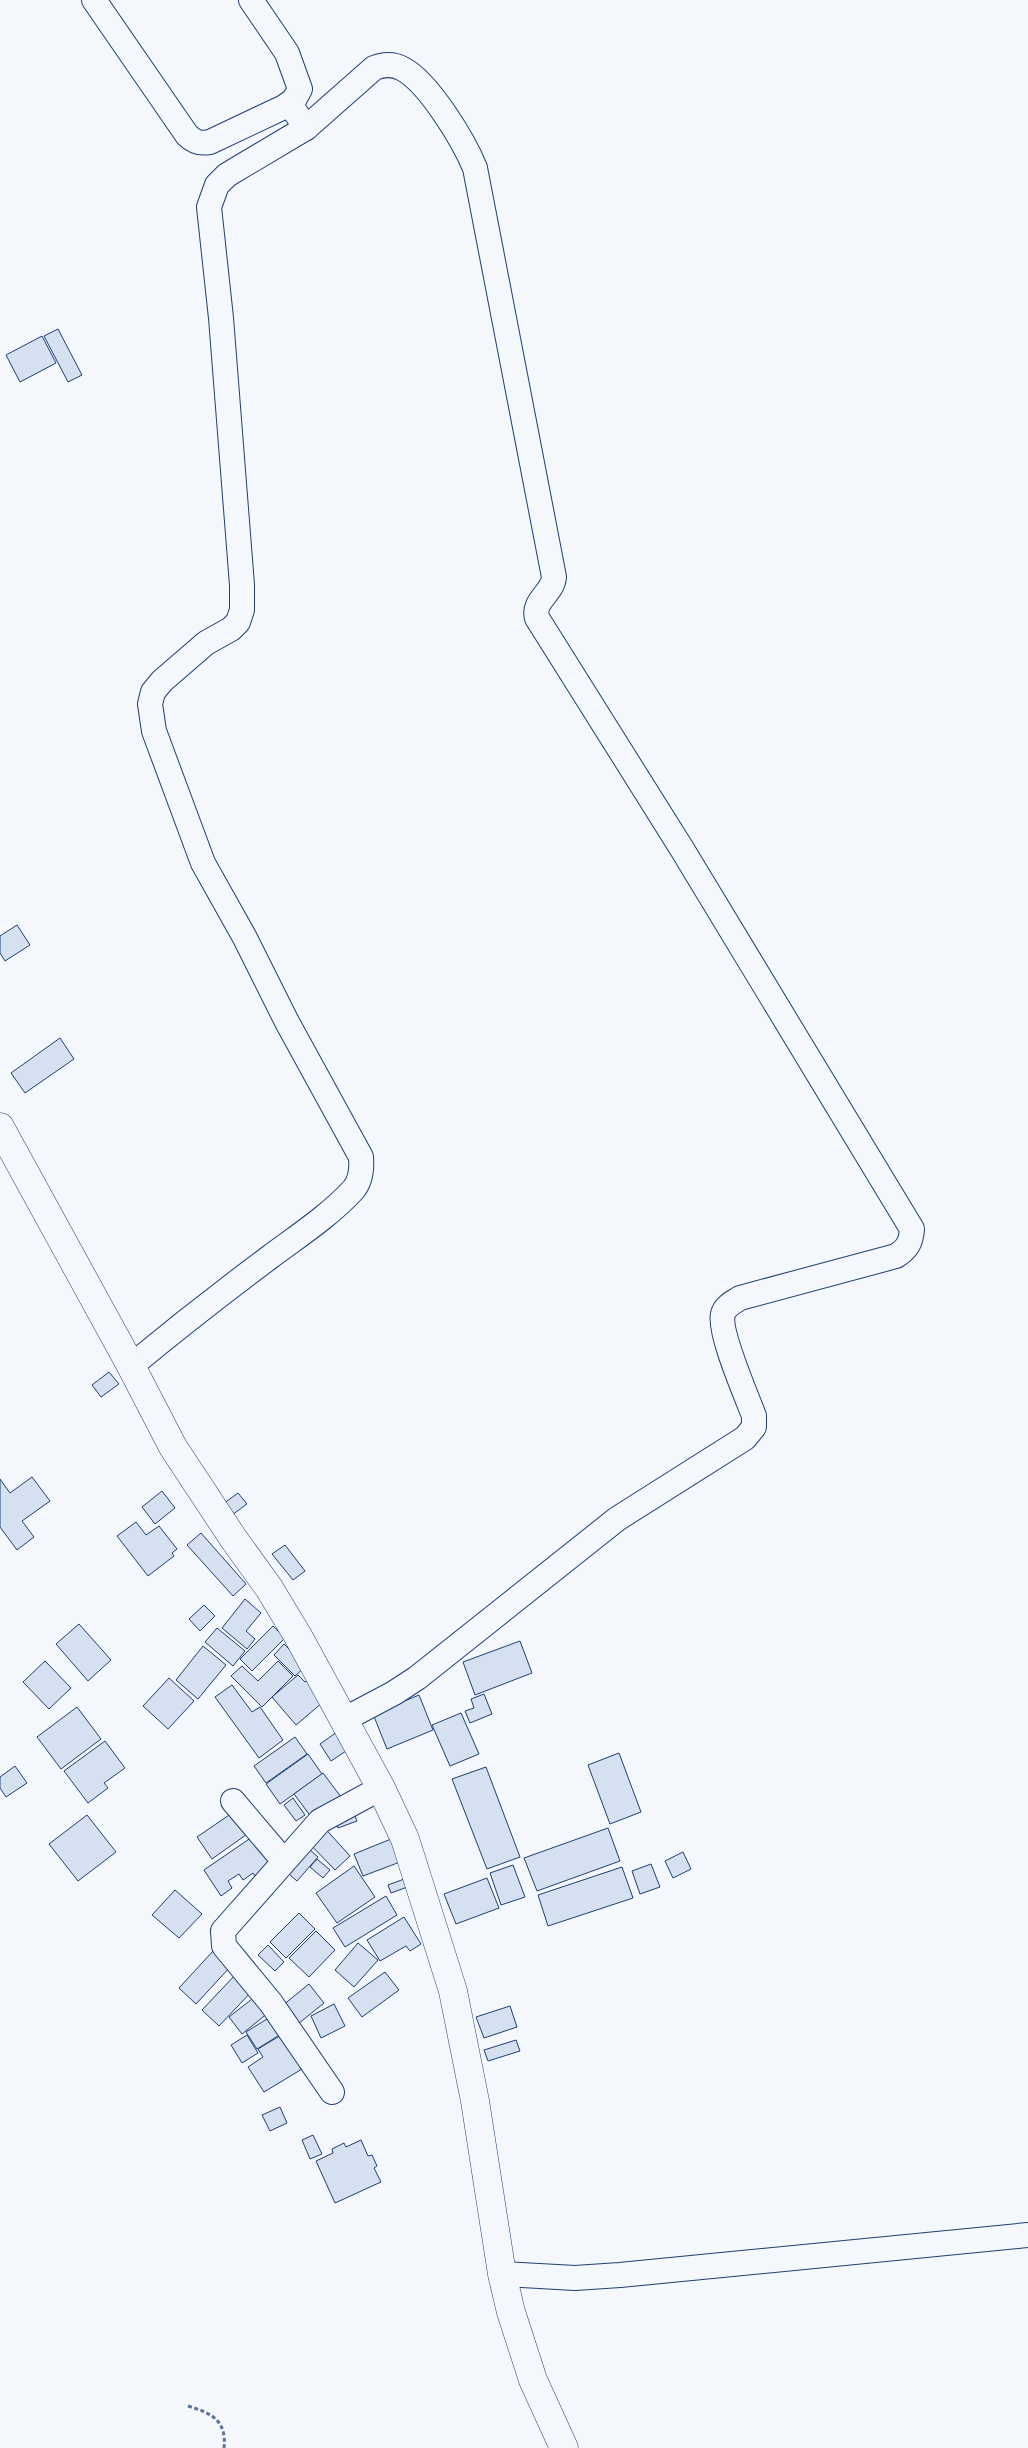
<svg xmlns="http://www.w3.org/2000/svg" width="1028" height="2448" viewBox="0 0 1028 2448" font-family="Signika,sans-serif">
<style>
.building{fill:#d5e0f0;stroke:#1d3f73}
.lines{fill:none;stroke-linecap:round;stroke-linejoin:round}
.minor-casing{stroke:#1d3f73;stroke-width:26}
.major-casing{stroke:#1d3f73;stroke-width:29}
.path{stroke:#5e769c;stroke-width:3;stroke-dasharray:4 2.5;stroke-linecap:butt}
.minor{stroke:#f4f7fb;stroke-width:24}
.major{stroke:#f4f7fb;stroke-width:28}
</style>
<rect width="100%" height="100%" fill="#f4f7fb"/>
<!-- building -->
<g class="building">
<path d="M58,329L82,375L68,382L44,336Z"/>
<path d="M42,336L56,363L20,382L6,355Z"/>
<path d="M17,925L30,945L5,961L0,953V936Z"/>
<path d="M60,1038L74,1059L25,1093L11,1073Z"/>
<path d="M109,1372L119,1384L101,1397L92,1385Z"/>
<path d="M32,1477L50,1501L22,1521L34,1537L17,1550L0,1527V1479L10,1493Z"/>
<path d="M162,1491L175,1508L155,1524L142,1507Z"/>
<path d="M238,1493L247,1504L232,1515L223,1504Z"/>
<path d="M136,1522L146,1535L159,1526L177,1549L172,1553L174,1556L148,1576L117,1536Z"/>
<path d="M201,1533L246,1584L233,1596L187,1545Z"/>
<path d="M285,1545L305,1571L293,1580L272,1554Z"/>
<path d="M245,1599L261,1613L246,1631L255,1639L247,1649L222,1628Z"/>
<path d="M204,1605L215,1616L200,1631L189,1619Z"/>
<path d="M79,1624L111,1660L88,1681L56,1644Z"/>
<path d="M273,1626L285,1638L252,1671L240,1659Z"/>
<path d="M217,1628L245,1651L233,1666L205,1642Z"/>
<path d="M520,1641L532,1673L475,1695L463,1662Z"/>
<path d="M284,1644L306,1666L295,1676L274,1655Z"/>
<path d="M203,1646L226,1665L198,1699L176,1680Z"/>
<path d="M45,1661L71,1688L49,1709L23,1682Z"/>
<path d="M278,1661L293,1676L262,1707L231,1676L242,1666L258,1681Z"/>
<path d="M298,1675L305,1682L310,1678L322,1703L296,1725L272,1697Z"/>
<path d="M169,1678L194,1701L168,1729L143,1706Z"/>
<path d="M232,1685L252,1712L260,1707L283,1740L259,1758L215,1697Z"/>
<path d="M484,1694L492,1714L470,1723L465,1711L474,1708L471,1699Z"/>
<path d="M419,1695L433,1730L387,1749L373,1714Z"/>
<path d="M77,1707L101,1739L61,1769L37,1737Z"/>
<path d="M461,1713L479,1754L450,1766L432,1725Z"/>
<path d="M337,1732L349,1749L331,1761L320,1744Z"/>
<path d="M295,1737L307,1754L266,1783L254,1766Z"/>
<path d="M105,1741L125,1768L104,1783L108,1788L88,1803L64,1771Z"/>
<path d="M619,1753L641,1812L610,1824L588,1765Z"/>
<path d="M308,1754L322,1774L280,1804L266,1784Z"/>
<path d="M15,1766L27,1783L6,1797L0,1788V1777Z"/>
<path d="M486,1767L520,1857L487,1869L452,1779Z"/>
<path d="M323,1773L341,1797L312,1818L294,1794Z"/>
<path d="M293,1798L305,1815L296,1821L284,1805Z"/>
<path d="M352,1809L357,1821L338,1828L334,1816Z"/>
<path d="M235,1811L250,1832L212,1859L197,1837Z"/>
<path d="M87,1815L116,1852L78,1881L49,1844Z"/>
<path d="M321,1824L350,1856L335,1870L305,1839Z"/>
<path d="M608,1828L620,1861L537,1891L524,1858Z"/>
<path d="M255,1835L272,1860L257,1879L253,1873L243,1880L239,1874L228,1881L232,1888L221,1896L204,1870Z"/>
<path d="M391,1839L400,1862L363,1876L354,1854Z"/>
<path d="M302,1843L318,1857L297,1881L281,1867Z"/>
<path d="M683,1852L691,1869L673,1878L665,1861Z"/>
<path d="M317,1859L330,1870L323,1878L310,1867Z"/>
<path d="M651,1864L660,1887L640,1894L632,1871Z"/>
<path d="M513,1865L525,1897L501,1905L490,1873Z"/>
<path d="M354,1866L375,1897L337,1923L316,1893Z"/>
<path d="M622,1867L633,1898L548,1926L538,1895Z"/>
<path d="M407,1878L410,1886L391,1893L388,1885Z"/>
<path d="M487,1878L499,1908L456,1924L444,1894Z"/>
<path d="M175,1890L202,1914L179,1938L152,1915Z"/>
<path d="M386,1896L397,1915L345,1947L333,1928Z"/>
<path d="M299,1913L315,1929L286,1958L270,1942Z"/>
<path d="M404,1917L421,1944L410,1951L406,1946L380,1961L367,1940Z"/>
<path d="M316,1931L335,1950L309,1977L289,1958Z"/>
<path d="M358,1943L378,1960L354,1987L335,1970Z"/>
<path d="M268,1945L284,1962L275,1971L258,1955Z"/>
<path d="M214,1950L231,1966L196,2004L179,1988Z"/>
<path d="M385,1972L399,1990L362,2017L348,1998Z"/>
<path d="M237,1973L254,1989L219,2026L202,2010Z"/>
<path d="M309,1984L324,2003L293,2028L277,2010Z"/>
<path d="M261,1992L274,2008L242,2034L229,2017Z"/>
<path d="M334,2004L345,2026L321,2038L311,2016Z"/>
<path d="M510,2006L517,2027L484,2038L476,2017Z"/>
<path d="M275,2014L286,2031L257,2049L246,2032Z"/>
<path d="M286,2032L307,2066L264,2092L248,2067L263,2057L258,2049Z"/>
<path d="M247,2035L258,2053L242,2063L231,2045Z"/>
<path d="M516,2040L520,2051L488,2061L484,2050Z"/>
<path d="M280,2107L287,2123L270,2131L262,2115Z"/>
<path d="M313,2135L322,2154L310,2159L302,2140Z"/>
<path d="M361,2140L368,2156L372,2155L377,2166L374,2168L381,2182L335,2203L316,2161L333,2153L332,2149L344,2143L346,2147Z"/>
</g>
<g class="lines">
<!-- minor casing -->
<g class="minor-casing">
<g id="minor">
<path d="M94,0L187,135C194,142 200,144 210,142L284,107L294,100L300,89L287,53L251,0"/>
<path d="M306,128L374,68C384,64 394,64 403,69C429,83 464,141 475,168L554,577C553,593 532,601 537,618L682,849L912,1229C911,1243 907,1249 896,1256L740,1298C734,1302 725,1306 723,1314C718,1331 747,1397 754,1416V1427L745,1438L617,1519L417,1678L394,1693L345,1719"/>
<path d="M131,1366C177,1328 223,1292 270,1257C298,1236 329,1216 353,1190C361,1181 362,1169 361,1157L287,1022L245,938L203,863L154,731L150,704L153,692L162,681L206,643L231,629L238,622L242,610V585L221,318L209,207L217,185L227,175L306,128L290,104"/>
<path d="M233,1801L283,1860"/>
<path d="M332,2092L271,2003L224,1946L223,1931L320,1821L381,1788"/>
<path d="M502,2274L575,2278L620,2275L1028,2235"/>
</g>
</g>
<!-- major casing -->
<g class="major-casing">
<path id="major" d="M0,1127L131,1366L173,1447L233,1538L269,1588L298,1636L381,1788L405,1839L453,1991L475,2101L502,2274L511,2312L533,2380L564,2448"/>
</g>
<!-- path -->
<path class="path" d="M188,2406C211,2413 227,2420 224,2448"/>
<!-- minor -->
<use href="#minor" class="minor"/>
<!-- major -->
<use href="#major" class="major"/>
</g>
</svg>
